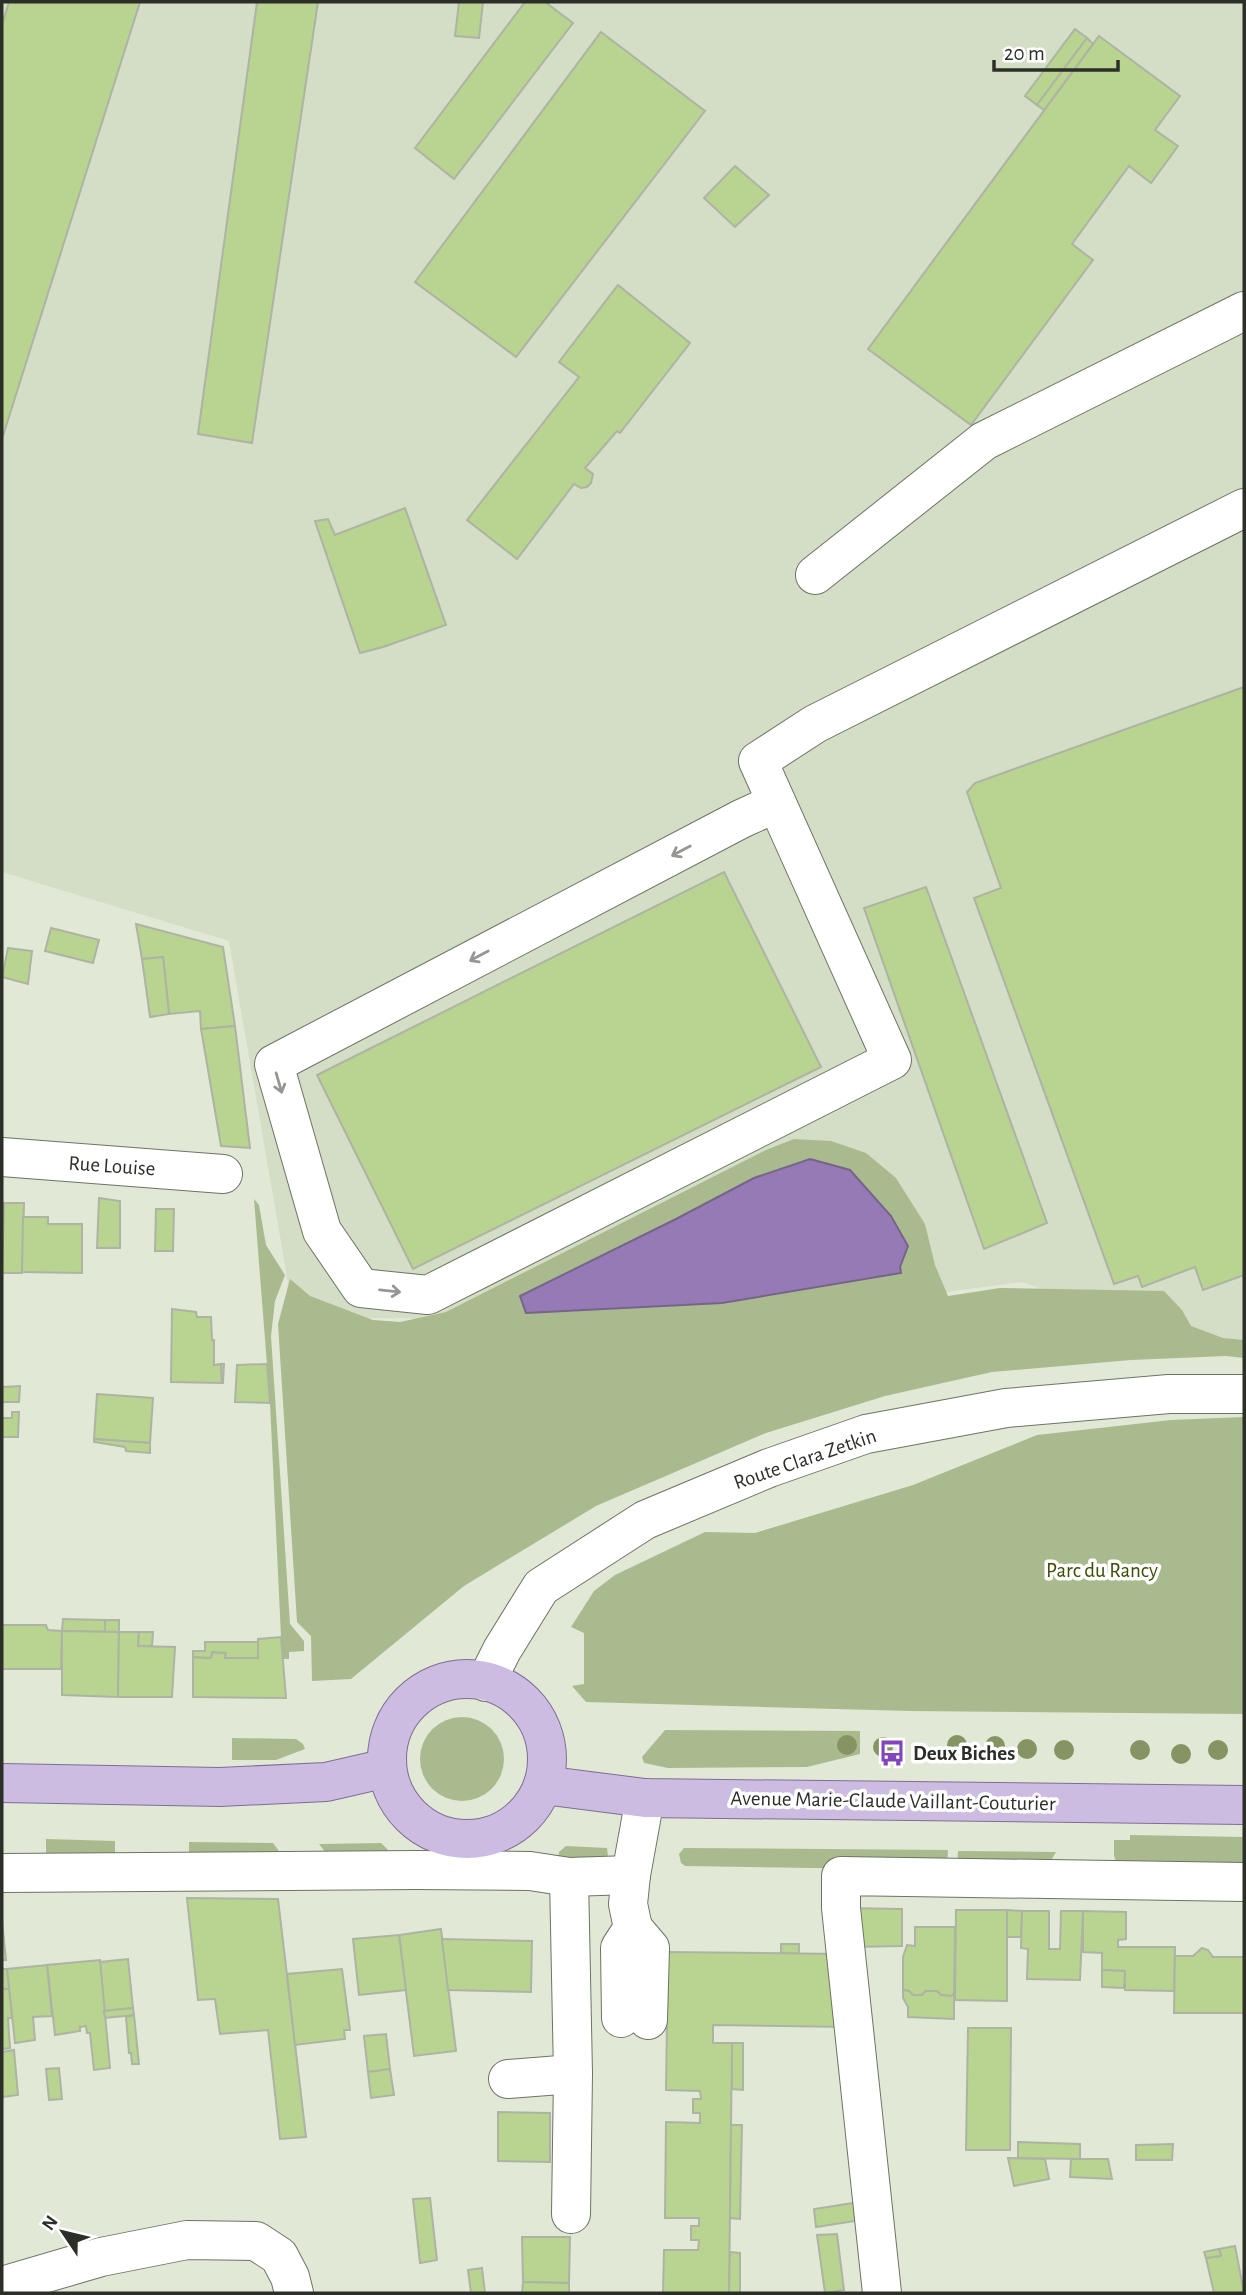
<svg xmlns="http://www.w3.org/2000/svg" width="1246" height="2295" viewBox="0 0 1246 2295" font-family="'Alegreya Sans',sans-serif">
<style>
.built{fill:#d4ddc5}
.green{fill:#a9bb8e;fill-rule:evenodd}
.water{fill:#967ab6;stroke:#76648b;stroke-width:2}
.building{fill:#b9d391;stroke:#adb4a3;stroke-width:2}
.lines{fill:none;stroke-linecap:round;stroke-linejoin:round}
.minor-casing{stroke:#6d7464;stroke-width:40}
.major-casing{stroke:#7f6d94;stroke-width:40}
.minor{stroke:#fff;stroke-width:38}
.major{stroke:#cdbce2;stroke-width:38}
.tree{fill:#859462}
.oneway{stroke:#969794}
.labels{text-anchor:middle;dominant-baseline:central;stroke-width:7;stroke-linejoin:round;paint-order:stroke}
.street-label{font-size:21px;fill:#2c2f28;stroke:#fff}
.park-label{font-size:21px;fill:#3a4f03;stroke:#fff}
.poi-label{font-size:21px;font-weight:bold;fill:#2c2f28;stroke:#fff;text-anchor:start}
</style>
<rect width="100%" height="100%" fill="#e1e8d6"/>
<!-- built -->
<path class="built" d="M2,2H1244V1354L1234,1355L1022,1282L718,1322L294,1317L229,941L2,872Z"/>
<!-- green -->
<g class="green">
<path d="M794,1139L831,1141L866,1153L896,1178L925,1224L935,1265L948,1296L1000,1288L1164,1291L1182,1310L1191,1326L1223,1338L1244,1340V1358L1226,1356L1131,1360L992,1372L885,1396L766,1433L596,1506L464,1586L351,1679L312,1681L311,1636L297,1622L278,1324L290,1279L310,1296L373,1320L400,1322L446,1312L766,1150ZM754,1178L899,1267L900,1272L526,1313L520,1296L676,1219Z"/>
<path d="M254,1199L259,1205L266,1245L285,1275L275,1301L271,1336L290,1624L304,1641V1651L289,1652V1659H283L281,1637L270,1403Z"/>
<path d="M1244,1417V1714L910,1711L586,1702L572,1686L584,1684V1633L571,1627L594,1591L615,1575L705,1532L755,1533L913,1485L1037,1435L1171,1420Z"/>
<circle cx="462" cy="1759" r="42"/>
<path d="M665,1730L860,1731V1754L807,1767L668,1768L644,1763L642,1757Z"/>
<path d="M232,1738L296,1739L303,1744L305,1749L276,1760H232Z"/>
<path d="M1130,1835L1244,1837V1875L1116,1863L1114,1855V1840H1130Z"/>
<path d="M46,1839L115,1841V1860L46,1861Z"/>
<path d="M189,1842L273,1843L287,1862L189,1859Z"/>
<path d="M381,1843L388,1850L387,1863L330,1858L319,1844Z"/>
<path d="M566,1846L607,1848L609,1866L557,1865L559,1852Z"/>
<path d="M684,1848L948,1850L947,1870L685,1866L681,1863L679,1854Z"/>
<path d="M958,1851L1056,1852L1050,1862L957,1869Z"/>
</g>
<!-- water -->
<path class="water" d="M810,1159L850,1170L891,1216L908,1246L900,1267L901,1273L722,1303L526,1313L520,1296L676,1219L754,1178Z"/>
<!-- building -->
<g class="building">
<path d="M9,2H140L2,439V25Z"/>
<path d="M257,2H318L252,443L198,434Z"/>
<path d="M459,2H483L479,38L455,36Z"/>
<path d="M525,2H545L573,23L454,179L415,148Z"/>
<path d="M1075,29L1087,38L1037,105L1025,96Z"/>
<path d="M601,32L705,111L516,357L415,282Z"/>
<path d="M1099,36L1180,96L1155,130L1178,146L1151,183L1129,166L1072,244L1093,260L971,425L868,349Z"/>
<path d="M1087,38L1093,44L1044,110L1037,105Z"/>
<path d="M735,166L769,195L735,227L704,198Z"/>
<path d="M618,285L690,343L620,433L617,431L585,468L593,474L591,483L587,487L581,488L574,484L517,559L467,520L579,377L559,362Z"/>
<path d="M405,508L446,625L383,647L360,653L315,521L328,519L335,535Z"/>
<path d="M1244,687V1275L1203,1290L1195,1267L1142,1287L1138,1276L1114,1284L974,898L1001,888L967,792L975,783Z"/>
<path d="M724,872L821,1067L413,1269L317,1075Z"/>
<path d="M926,887L1047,1223L984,1249L864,908Z"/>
<path d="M136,924L223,947L235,1026L201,1029L200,1011L169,1014L163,957L142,959Z"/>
<path d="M51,928L99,940L93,963L45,951Z"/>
<path d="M8,948L32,951L28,984L2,977Z"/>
<path d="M163,957L169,1014L150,1017L142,959Z"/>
<path d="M235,1026L250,1148L221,1146L201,1029Z"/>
<path d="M99,1198L120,1201V1248H97Z"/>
<path d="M4,1203H24L22,1273H2Z"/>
<path d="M156,1209H174L173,1251H155Z"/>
<path d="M23,1217H48V1224H82V1273L22,1272Z"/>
<path d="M172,1309L196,1312L197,1317H211L212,1340H214V1365L221,1364L222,1383L171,1382Z"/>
<path d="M221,1364H224L223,1383H222Z"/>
<path d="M267,1364L270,1403L235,1402L237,1365Z"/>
<path d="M20,1386L19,1402H2V1387Z"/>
<path d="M97,1394L153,1398L150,1443L94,1439Z"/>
<path d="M12,1412H19L18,1437H2V1418H12Z"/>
<path d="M94,1439L150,1443V1453L126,1451L125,1447L94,1442Z"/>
<path d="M63,1619L105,1620V1632L62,1631Z"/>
<rect x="105" y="1620" width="14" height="12"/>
<path d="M2,1625H46L48,1630L62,1631L61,1669H2Z"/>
<path d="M62,1631L119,1632L118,1697L62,1695Z"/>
<path d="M119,1632H139L138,1646L175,1647L172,1697H118Z"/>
<path d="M139,1632H153L152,1646H138Z"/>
<path d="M281,1637L286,1698L193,1697V1657L211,1658L212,1652L226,1653L225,1658H258V1639Z"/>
<path d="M205,1642H258V1658H225L226,1653L212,1652L211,1658L193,1657V1651H205Z"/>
<path d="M187,1898L278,1899L306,2137L280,2139L268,2030L220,2034L215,1999L198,2000Z"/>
<path d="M846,1908L902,1909V1946L850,1947Z"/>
<path d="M956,1910H1007V2001L955,2000Z"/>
<path d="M1007,1910L1022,1911L1021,1937H1007Z"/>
<path d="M1022,1911H1049V1949H1060L1061,1911H1083L1080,1980L1027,1979L1028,1949L1021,1948Z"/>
<path d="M1083,1911L1126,1912V1939L1118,1940V1947H1175L1174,1991L1125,1990V1971L1102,1970V1953L1083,1952Z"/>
<path d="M2,1921L6,1960H2Z"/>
<path d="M915,1927H955L954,1994L951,1996L941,1995L937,1991H926L922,1995H913L909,1991L903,1990V1957L907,1945L915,1946Z"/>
<path d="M441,1929L456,2051L414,2056L399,1935Z"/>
<path d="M399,1935L406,1990L359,1995L353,1939Z"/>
<path d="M442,1939L532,1941L531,1992L448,1990Z"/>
<path d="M781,1944H799V1954L781,1953Z"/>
<path d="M1202,1948L1208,1950L1213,1957H1244V2013H1174L1175,1956H1193Z"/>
<path d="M668,1952L840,1954L848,2027L713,2025V2043H732L729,2293H663L664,2250H698L699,2240H691V2226H699V2218H665L666,2122L700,2123V2113H693V2099H701L700,2091L666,2090Z"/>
<path d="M128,1959L133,2008L104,2011L100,1962Z"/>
<path d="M100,1960L110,2068L94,2070L90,2033H87L86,2026L80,2027V2031L55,2035L47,1965Z"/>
<path d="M47,1965L52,2016L33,2017L35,2040L15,2043L7,1969Z"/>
<path d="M2,1969H7L9,1989H2Z"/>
<path d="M342,1969L350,2030H344L345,2039L295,2045L287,1974Z"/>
<path d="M1102,1970L1125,1971L1124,1988L1102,1987Z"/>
<path d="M2,1989H9L12,2018H8L10,2048L2,2049Z"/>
<path d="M903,1990L909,1991L913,1995H922L926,1991H937L941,1995L951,1996L954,1994V2019L908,2017V2007L903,1998Z"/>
<path d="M133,2008L134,2015L105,2018L104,2011Z"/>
<path d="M134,2015L139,2064H132L131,2053H129L126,2017Z"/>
<path d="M968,2028H1011L1010,2150H966Z"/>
<path d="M386,2034L390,2069L368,2072L364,2036Z"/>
<path d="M732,2043H743V2090L732,2089Z"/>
<path d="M14,2050L18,2095L2,2097V2052Z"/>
<path d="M59,2068L62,2099L49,2100L46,2069Z"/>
<path d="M390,2069L394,2095L371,2098L368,2072Z"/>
<path d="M498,2112L550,2113V2162L498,2161Z"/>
<path d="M731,2125H742L740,2219L730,2218Z"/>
<path d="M1018,2142L1080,2144V2159L1018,2158Z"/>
<path d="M1173,2144L1172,2160H1136V2145Z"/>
<path d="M1008,2158L1045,2159L1049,2179L1014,2186Z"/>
<path d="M1071,2159H1108L1112,2179L1070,2177Z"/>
<path d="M430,2198L437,2260L420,2263L413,2199Z"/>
<path d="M866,2201L868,2219L816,2227L814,2209Z"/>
<path d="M837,2234L844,2290L825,2293L817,2235Z"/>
<path d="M522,2237H570L569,2283L523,2282Z"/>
<path d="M1235,2246L1244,2293H1214L1206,2258L1221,2256L1219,2249Z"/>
<path d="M1219,2249L1221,2256L1206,2258L1204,2252Z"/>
<path d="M730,2252L740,2253V2293H729Z"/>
<path d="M482,2268L485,2293H471L468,2270Z"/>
<path d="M523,2282L569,2283V2293H522Z"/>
</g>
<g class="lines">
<!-- minor casing -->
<g class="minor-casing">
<g id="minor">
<path d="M815,575L984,441L1244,311"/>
<path d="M776,803L741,819L274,1064L322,1231L361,1288L428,1295L892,1060L758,761L815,724L1244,508"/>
<path d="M2,1157L223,1174"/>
<path d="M486,1682L502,1650L541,1587L645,1520L769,1468L866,1434L1006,1408L1169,1394H1244"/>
<path d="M2,1873L416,1870L530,1871L569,1877L631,1875"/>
<path d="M569,1877L573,2074L571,2214"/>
<path d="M633,1928L650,1948L648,2020"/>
<path d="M621,2018L620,1948L633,1928L628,1904L631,1875L645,1798"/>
<path d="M508,2079L573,2074"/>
<path d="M2,2286L101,2257L187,2240L256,2241L279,2256L290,2277L294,2293"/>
<path d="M882,2293L841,1908V1876L1244,1882"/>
</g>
</g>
<!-- major casing -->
<g class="major-casing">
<g id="major">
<circle cx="467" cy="1759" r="80"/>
<path d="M2,1783L220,1787L326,1782L387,1768"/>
<path d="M543,1785L645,1798L1244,1805"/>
</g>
</g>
<!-- minor -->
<use href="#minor" class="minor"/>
<!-- major -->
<use href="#major" class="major"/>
</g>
<!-- trees -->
<g class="tree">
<circle cx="847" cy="1745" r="10"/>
<circle cx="957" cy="1745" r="10"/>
<circle cx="995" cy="1746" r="10"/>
<circle cx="883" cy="1747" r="10"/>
<circle cx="1027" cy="1749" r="10"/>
<circle cx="1064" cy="1750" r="10"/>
<circle cx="1140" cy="1750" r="10"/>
<circle cx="1218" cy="1750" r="10"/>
<circle cx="1181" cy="1754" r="10"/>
</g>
<!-- one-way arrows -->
<defs><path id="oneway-shaft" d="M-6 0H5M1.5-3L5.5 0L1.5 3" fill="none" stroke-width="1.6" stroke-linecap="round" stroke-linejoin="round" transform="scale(1.75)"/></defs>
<g class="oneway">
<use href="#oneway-shaft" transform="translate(681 851) rotate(152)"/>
<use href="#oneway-shaft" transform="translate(479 956) rotate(152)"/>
<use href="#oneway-shaft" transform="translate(279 1083) rotate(74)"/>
<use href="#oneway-shaft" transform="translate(390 1291) rotate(6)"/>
</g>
<!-- icons -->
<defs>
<g id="bus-bare" transform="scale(2.1)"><path d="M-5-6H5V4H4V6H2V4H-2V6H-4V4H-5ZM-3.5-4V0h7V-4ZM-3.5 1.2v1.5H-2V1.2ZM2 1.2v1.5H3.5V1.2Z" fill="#8345bb" stroke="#fff" stroke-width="2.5" paint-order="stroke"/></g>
</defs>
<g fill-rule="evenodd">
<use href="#bus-bare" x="892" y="1753"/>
</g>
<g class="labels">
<!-- street labels -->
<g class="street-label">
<text transform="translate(112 1166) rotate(4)">Rue Louise</text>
<text transform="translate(805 1459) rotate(-19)">Route Clara Zetkin</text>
<text transform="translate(893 1801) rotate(1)">Avenue Marie-Claude Vaillant-Couturier</text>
</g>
<!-- park labels -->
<g class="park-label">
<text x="1102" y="1570">Parc du Rancy</text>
</g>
<!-- poi labels -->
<g class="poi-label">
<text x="913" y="1753">Deux Biches</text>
</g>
</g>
<!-- border -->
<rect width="1246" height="2295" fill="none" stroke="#2c2f28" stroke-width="7"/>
<!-- north arrow -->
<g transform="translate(63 2232) rotate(305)" stroke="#ffffff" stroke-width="5" paint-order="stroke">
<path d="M0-5L12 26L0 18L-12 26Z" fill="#2c2f28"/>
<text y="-10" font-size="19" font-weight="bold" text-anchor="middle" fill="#2c2f28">N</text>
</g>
<!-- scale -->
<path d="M994 60v10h124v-10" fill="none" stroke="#2c2f28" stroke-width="3.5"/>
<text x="1004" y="60" font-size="21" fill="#2c2f28" stroke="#ffffff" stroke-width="5" paint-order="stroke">20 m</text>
</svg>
